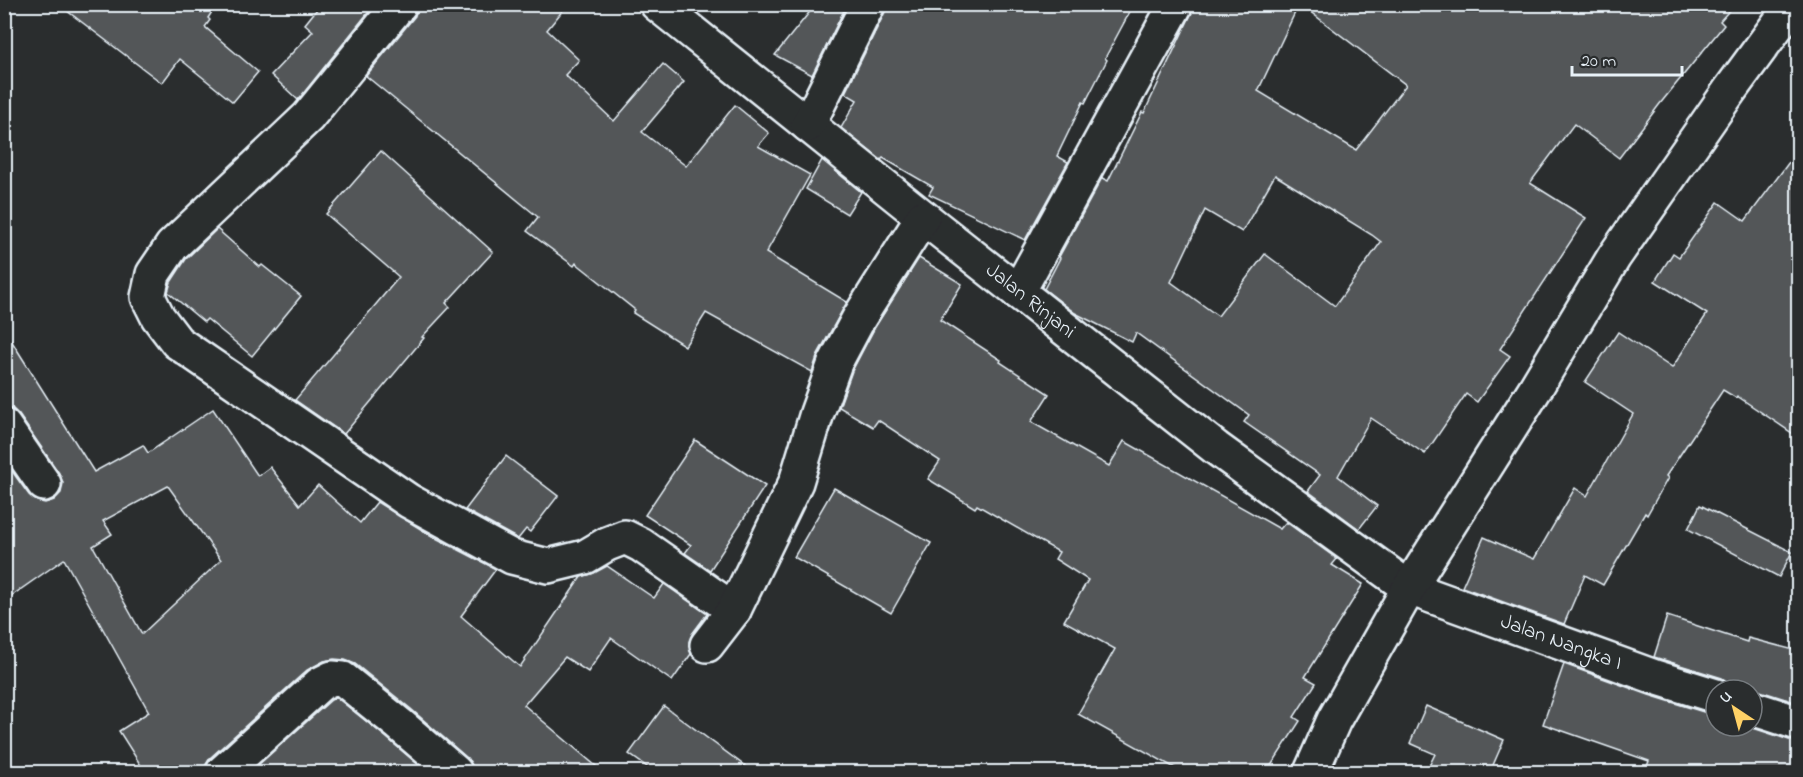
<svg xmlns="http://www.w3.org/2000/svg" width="1803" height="777" viewBox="0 0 1803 777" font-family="'Indie Flower',sans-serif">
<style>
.building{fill:#535759;stroke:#e8f1f8;stroke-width:1.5;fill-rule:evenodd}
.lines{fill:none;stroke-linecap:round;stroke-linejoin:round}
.minor-casing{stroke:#e8f1f8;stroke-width:38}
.minor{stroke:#2a2d2e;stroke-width:33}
.labels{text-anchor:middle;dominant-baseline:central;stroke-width:4.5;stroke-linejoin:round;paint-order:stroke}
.street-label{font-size:21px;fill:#e8f1f8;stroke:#2a2d2e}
</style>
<rect width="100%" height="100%" fill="#2a2d2e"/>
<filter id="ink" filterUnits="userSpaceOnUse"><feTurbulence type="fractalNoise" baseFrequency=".0167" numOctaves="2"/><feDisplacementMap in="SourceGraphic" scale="12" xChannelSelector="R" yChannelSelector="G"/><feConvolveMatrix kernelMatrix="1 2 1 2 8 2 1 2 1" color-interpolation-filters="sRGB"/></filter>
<g filter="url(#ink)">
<!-- building -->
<g class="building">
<path d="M58,4H217L208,18L210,20L205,27L258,72L233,102L180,59L162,83Z"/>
<path d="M321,4H375L298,100L271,75L313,31L305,24Z"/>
<path d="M418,4H568L547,30L579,60L565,75L614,121L663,64L684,82L642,132L686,166L735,105L769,133L758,146L810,175L766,253L847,302L818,354L812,372L706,313L685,346L633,313L635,310L576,263L574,266L527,231L538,217L366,76L415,16Z"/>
<path d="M816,4H847L812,75L775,55Z"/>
<path d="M886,4H1134L1105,58L1107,60L1085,103L1083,102L1057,156L1068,162L1025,240L929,194L933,187L883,158L881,160L841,128L857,100L845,93L885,12Z"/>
<path d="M1196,4H1299L1258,91L1356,150L1406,85L1300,4H1735L1720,21L1724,25L1659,105L1619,158L1574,124L1530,183L1586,218L1500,349L1510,356L1477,402L1466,394L1425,454L1371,418L1338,476L1377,506L1359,529L1308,491L1320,475L1244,422L1249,415L1136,333L1132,342L1075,313L1044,289L1060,258L1059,257L1102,178L1108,181L1142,112L1144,113ZM1275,175L1372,235L1381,242L1335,306L1265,254L1218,316L1171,282L1205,210L1242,232Z"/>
<path d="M1798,150V437L1737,396L1736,398L1723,390L1666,476L1668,478L1647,515L1645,513L1603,585L1585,575L1564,624L1462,587L1484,537L1534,559L1575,488L1587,496L1633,414L1585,382L1618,332L1672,368L1707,314L1655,281L1673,253L1679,257L1718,202L1745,221Z"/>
<path d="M381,151L493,252L446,303L450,307L422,337L424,338L344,434L295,400L399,277L326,214Z"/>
<path d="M822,160L861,192L847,214L806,189Z"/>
<path d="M217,229L260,267L262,265L301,296L252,356L207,319L204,322L168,292L171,282L186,259Z"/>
<path d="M919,258L962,284L940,320L1001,360L1000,362L1049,394L1031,422L1109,466L1124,441L1280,529L1286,522L1337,559L1332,565L1363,584L1305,677L1316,683L1294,717L1300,721L1267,772H1182L1078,714L1115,649L1064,621L1088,580L1055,559L1059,552L977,505L975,508L928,479L940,461L878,420L873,427L839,407L852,371L875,327Z"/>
<path d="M4,329L94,472L143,445L148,453L213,409L258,476L270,467L300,505L318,485L360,523L377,502L432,536L496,569L461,616L520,667L581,577L594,573L607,566L654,598L664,584L707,614L692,634L689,642L691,654L672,681L611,638L588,672L565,657L524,705L603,772H473L472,765L467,758L411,709L355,664L345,660L334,659L324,661L307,670L210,758L205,766L204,772H145L119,731L149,712L64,559L4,601V460L29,495L37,501L45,503L54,500L61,493L63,483L59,473L19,415L13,409L4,408ZM168,486L221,560L142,634L93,546L112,534L103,521Z"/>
<path d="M695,440L765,486L710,570L685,553L691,545L645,515Z"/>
<path d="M506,456L558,496L530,532L526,529L518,539L465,510Z"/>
<path d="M834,488L931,543L891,613L794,557Z"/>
<path d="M1700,505L1792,552L1779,577L1688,529Z"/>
<path d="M1667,616L1747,642L1748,638L1798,651V689L1795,702L1757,690H1733L1729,683L1722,678L1654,657Z"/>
<path d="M1564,664L1649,695L1710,714H1716V726H1747L1792,741H1798V772H1645L1649,761L1543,724Z"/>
<path d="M336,697L387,738L427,772H266L258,765L331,700Z"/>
<path d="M664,706L753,772H654L629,754Z"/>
<path d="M1426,706L1504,740L1490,772H1426L1435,754L1410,743Z"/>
</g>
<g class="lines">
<!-- minor casing -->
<g class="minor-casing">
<g id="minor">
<path d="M400,4L308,117L172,246L153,274L148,297L158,317L177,342L409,501L512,557L548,566L585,557L607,544L625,537L641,545L734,610"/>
<path id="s1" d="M657,4L923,217L1216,448L1409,588L1655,677L1716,696"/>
<path d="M808,125L868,4"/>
<path d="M1018,292L1176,4"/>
<path d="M4,426L44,484"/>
<path d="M707,645L734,610L796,482L817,413L835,363L859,318L923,217"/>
<path d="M1752,708L1798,723"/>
<path d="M223,772L320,684L332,678L343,679L399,724L455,772"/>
<path d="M1311,772L1334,720L1409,588L1535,389L1614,257L1730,90L1793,4"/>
</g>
</g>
<!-- minor -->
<use href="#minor" class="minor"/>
</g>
</g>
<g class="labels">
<!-- street labels -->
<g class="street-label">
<text stroke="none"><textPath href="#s1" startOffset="477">Jalan Rinjani</textPath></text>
<text stroke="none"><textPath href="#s1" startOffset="1114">Jalan Nangka I</textPath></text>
</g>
</g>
<!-- margin -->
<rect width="1803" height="777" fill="none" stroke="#2a2d2e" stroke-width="24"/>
<rect x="12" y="12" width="1779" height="753" fill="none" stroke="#e8f1f8" stroke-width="2" filter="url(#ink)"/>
<!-- north arrow -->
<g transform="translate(1734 708) rotate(324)"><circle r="28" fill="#2a2d2e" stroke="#767b7f" stroke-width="1.5"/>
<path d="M0-4.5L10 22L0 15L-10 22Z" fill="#ffd166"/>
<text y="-9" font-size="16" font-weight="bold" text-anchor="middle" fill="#e8f1f8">U</text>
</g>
<!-- scale -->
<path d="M1572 66v9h110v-9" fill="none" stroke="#e8f1f8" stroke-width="3"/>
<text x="1581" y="66" font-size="18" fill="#e8f1f8" stroke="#2a2d2e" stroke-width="4.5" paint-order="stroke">20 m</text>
</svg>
